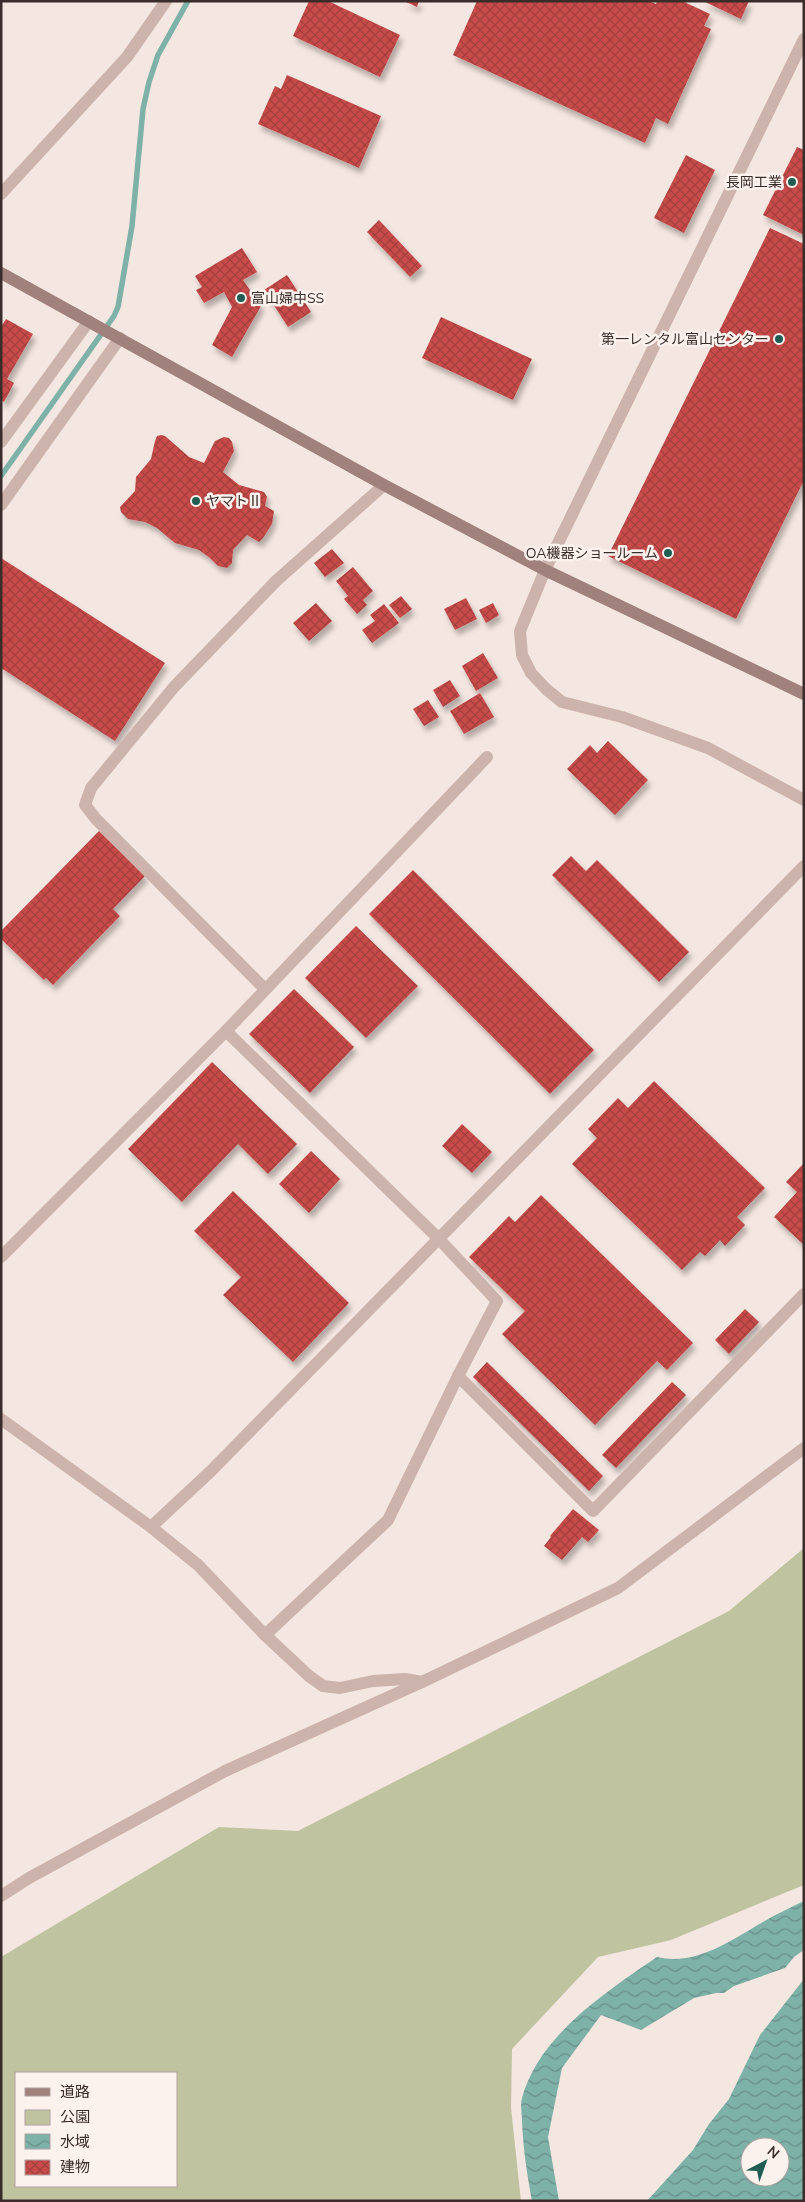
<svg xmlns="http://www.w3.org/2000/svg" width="805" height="2202" viewBox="0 0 805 2202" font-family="'Nunito Sans','Noto Sans JP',sans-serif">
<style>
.green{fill:#bfc39f;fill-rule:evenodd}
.water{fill:url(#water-waves);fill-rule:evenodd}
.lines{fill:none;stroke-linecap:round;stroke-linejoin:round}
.stream{stroke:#7eb1a8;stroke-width:5.5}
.building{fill:url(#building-cross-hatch);filter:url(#shadow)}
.street{stroke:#ccb3ab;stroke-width:12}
.secondary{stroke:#a0817c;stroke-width:12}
.poi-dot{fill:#1f5d53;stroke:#fbf1ed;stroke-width:2}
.labels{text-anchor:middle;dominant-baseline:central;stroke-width:5;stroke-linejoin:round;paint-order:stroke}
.poi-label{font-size:14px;fill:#3a2c2a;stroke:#fbf1ed;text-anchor:end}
</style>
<defs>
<pattern id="water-waves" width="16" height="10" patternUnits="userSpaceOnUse" patternTransform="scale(1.25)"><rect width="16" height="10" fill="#7eb1a8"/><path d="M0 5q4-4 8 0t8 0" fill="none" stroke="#689089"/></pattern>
<pattern id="building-cross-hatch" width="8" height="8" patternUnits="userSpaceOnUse" patternTransform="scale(1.25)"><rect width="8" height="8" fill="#c84c4a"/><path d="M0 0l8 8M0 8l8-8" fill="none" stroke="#a33f3e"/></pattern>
<filter id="shadow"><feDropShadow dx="3" dy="5.5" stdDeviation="2.5" flood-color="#0004"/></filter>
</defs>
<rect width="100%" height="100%" fill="#f4e6e0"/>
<!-- green -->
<path class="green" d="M804,1548V1885L671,1940L598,1957L512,2049L511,2108L521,2201H1V1957L219,1827L298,1831L729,1611ZM16,2073H176V2186H16Z"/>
<!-- water -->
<g class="water">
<path d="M804,1901V1950L794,1957L785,1968L734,1986L724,1993H716L694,1998L641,2030L601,2015L562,2068L548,2137L559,2201H532C527,2174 523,2148 522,2121C522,2114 520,2105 522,2098C539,2035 606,1992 657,1957C696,1966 730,1941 763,1922C776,1914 790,1908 804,1901Z"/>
<path d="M804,1979V2201H647L693,2150L709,2124L729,2099L760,2035ZM750,2147H780V2177H750Z"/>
</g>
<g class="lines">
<!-- stream -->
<path class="stream" d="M1,476L114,316L118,307L132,226L143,109L149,82L158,55L188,1"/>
</g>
<!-- building -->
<g class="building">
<path d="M309,1H328L400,35L380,77L293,36Z"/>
<path d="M404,1H419L417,7Z"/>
<path d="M477,1H649L656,4L657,1H682L710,14L704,26L711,29L668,124L656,118L645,143L453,55Z"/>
<path d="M703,1H749L741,19Z"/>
<path d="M287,75L381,116L359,168L258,124L275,86L281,89Z"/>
<path d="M797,147L804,150V235L763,215Z"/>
<path d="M686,155L715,170L684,233L654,218Z"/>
<path d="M379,220L422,266L410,277L367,232Z"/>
<path d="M770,228L804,244V480L736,619L608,556Z"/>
<path d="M242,248L257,272L243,280L261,306L232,357L212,345L232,307L224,292L204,303L196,290L202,287L195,276Z"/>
<path d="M287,275L311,312L288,327L264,290Z"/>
<path d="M441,317L532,359L513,400L422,358Z"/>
<path d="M6,319L33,334L7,379L14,383L4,402L1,400V327Z"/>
<path d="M161,435L165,436L189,457L204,463L215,441L224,437L229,438L232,442L234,451L223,472L239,485L264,492L267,497L265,506L274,511L272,524L263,538L259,542L247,535L233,550L232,563L227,568L218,566L210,558L199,550L175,543L157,528L145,522L128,519L121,512L120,507L135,491L136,477L151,459L155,441L157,436Z"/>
<path d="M332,549L344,563L325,577L314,563Z"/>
<path d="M1,558L165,663L115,741L1,668Z"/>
<path d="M353,567L373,591L363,600L367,605L357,614L344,599L348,596L336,581Z"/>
<path d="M401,596L412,609L400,618L389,605Z"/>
<path d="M466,598L477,619L455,630L444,609Z"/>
<path d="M316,603L332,621L309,641L293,623Z"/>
<path d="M493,603L499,615L486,623L479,610Z"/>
<path d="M384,604L399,623L372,643L362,630L375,621L370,615Z"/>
<path d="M483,653L498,678L476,691L462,666Z"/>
<path d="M450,680L460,696L443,707L433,690Z"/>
<path d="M480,693L494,717L464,734L450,711Z"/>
<path d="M428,700L439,717L424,726L413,709Z"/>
<path d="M608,741L648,780L615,815L567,769L590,745L597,753Z"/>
<path d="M99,831L145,876L113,909L120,916L53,985L46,978L44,980L1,939V931Z"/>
<path d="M571,856L586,871L597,860L689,952L659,982L552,875Z"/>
<path d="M413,870L594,1050L550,1094L369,914Z"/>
<path d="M356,926L418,986L366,1038L305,978Z"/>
<path d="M294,989L354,1047L310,1093L249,1034Z"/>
<path d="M212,1062L297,1144L268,1174L238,1144L182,1202L128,1149Z"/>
<path d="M654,1081L765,1188L737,1217L745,1225L725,1246L720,1240L705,1256L700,1252L682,1270L572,1164L597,1138L588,1129L618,1098L628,1108Z"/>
<path d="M462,1124L492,1152L472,1173L442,1146Z"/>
<path d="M311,1151L340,1179L309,1213L279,1184Z"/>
<path d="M804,1163V1245L774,1217L797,1192L786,1182Z"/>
<path d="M233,1191L349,1303L293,1362L223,1295L241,1277L194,1231Z"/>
<path d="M541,1195L693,1343L667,1370L657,1361L595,1425L502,1334L525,1311L469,1257L509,1216L515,1222Z"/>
<path d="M745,1309L759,1322L729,1354L715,1340Z"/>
<path d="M487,1362L603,1476L589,1491L473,1377Z"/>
<path d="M672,1382L686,1395L616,1468L602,1455Z"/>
<path d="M573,1509L599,1530L588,1542L582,1537L562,1560L544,1546L551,1537L550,1536Z"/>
</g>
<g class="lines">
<!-- street -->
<g class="street">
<path d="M804,39L545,570L520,631L522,655L531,673L546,689L562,702L622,717L708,748L804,800"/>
<path d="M1,194L127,57L166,1"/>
<path d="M1,442L89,321"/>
<path d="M1,505L120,338"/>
<path d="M265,989L96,819L85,805L91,788L174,687L276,581L384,485"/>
<path d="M226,1031L439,1239L497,1301L458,1376L593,1511L804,1294"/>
<path d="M1,1257L226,1031L487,757"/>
<path d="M1,1419L151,1527L198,1565L265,1635L309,1676L323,1686L340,1688L373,1681L405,1679L422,1682"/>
<path d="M151,1527L211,1471L804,866"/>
<path d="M265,1635L388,1520L458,1376"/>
<path d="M1,1896L29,1878L225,1771L422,1682L618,1588L804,1448"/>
</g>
<!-- secondary -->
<path class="secondary" d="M1,273L384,485L545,570L804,694"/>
</g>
<!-- markers -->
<g class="poi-dot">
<circle cx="792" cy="182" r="5"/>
<circle cx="241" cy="298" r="5"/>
<circle cx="779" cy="339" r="5"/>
<circle cx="196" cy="501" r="5"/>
<circle cx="668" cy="553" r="5"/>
</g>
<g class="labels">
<!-- poi labels -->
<g class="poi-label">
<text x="782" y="182">長岡工業</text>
<text x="251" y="298" text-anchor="start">富山婦中SS</text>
<text x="769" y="339">第一レンタル富山センター</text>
<text x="206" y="501" text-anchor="start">ヤマトⅡ</text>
<text x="658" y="553">OA機器ショールーム</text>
</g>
</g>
<!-- border -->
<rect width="805" height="2202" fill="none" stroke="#3a2c2a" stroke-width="5"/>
<!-- legend -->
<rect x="15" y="2072" width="162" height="115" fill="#fbf1ed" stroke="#aea29f"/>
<rect x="25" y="2088" width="25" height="8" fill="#a0817c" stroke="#aea29f"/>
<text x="60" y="2097" font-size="15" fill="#3a2c2a">道路</text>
<rect x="25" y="2110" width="25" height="15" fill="#bfc39f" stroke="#aea29f"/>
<text x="60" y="2122" font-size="15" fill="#3a2c2a">公園</text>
<rect x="25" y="2134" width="25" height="15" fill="url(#water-waves)" stroke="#aea29f"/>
<text x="60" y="2147" font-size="15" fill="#3a2c2a">水域</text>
<rect x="25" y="2160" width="25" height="15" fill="url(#building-cross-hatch)" stroke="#aea29f"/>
<text x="60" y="2172" font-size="15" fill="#3a2c2a">建物</text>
<!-- north arrow -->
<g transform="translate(765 2162) rotate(41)"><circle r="24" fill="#fbf1ed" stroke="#aea29f"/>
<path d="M0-4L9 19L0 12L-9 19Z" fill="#1f5d53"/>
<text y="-8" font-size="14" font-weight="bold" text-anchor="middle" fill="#3a2c2a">N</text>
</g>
</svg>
